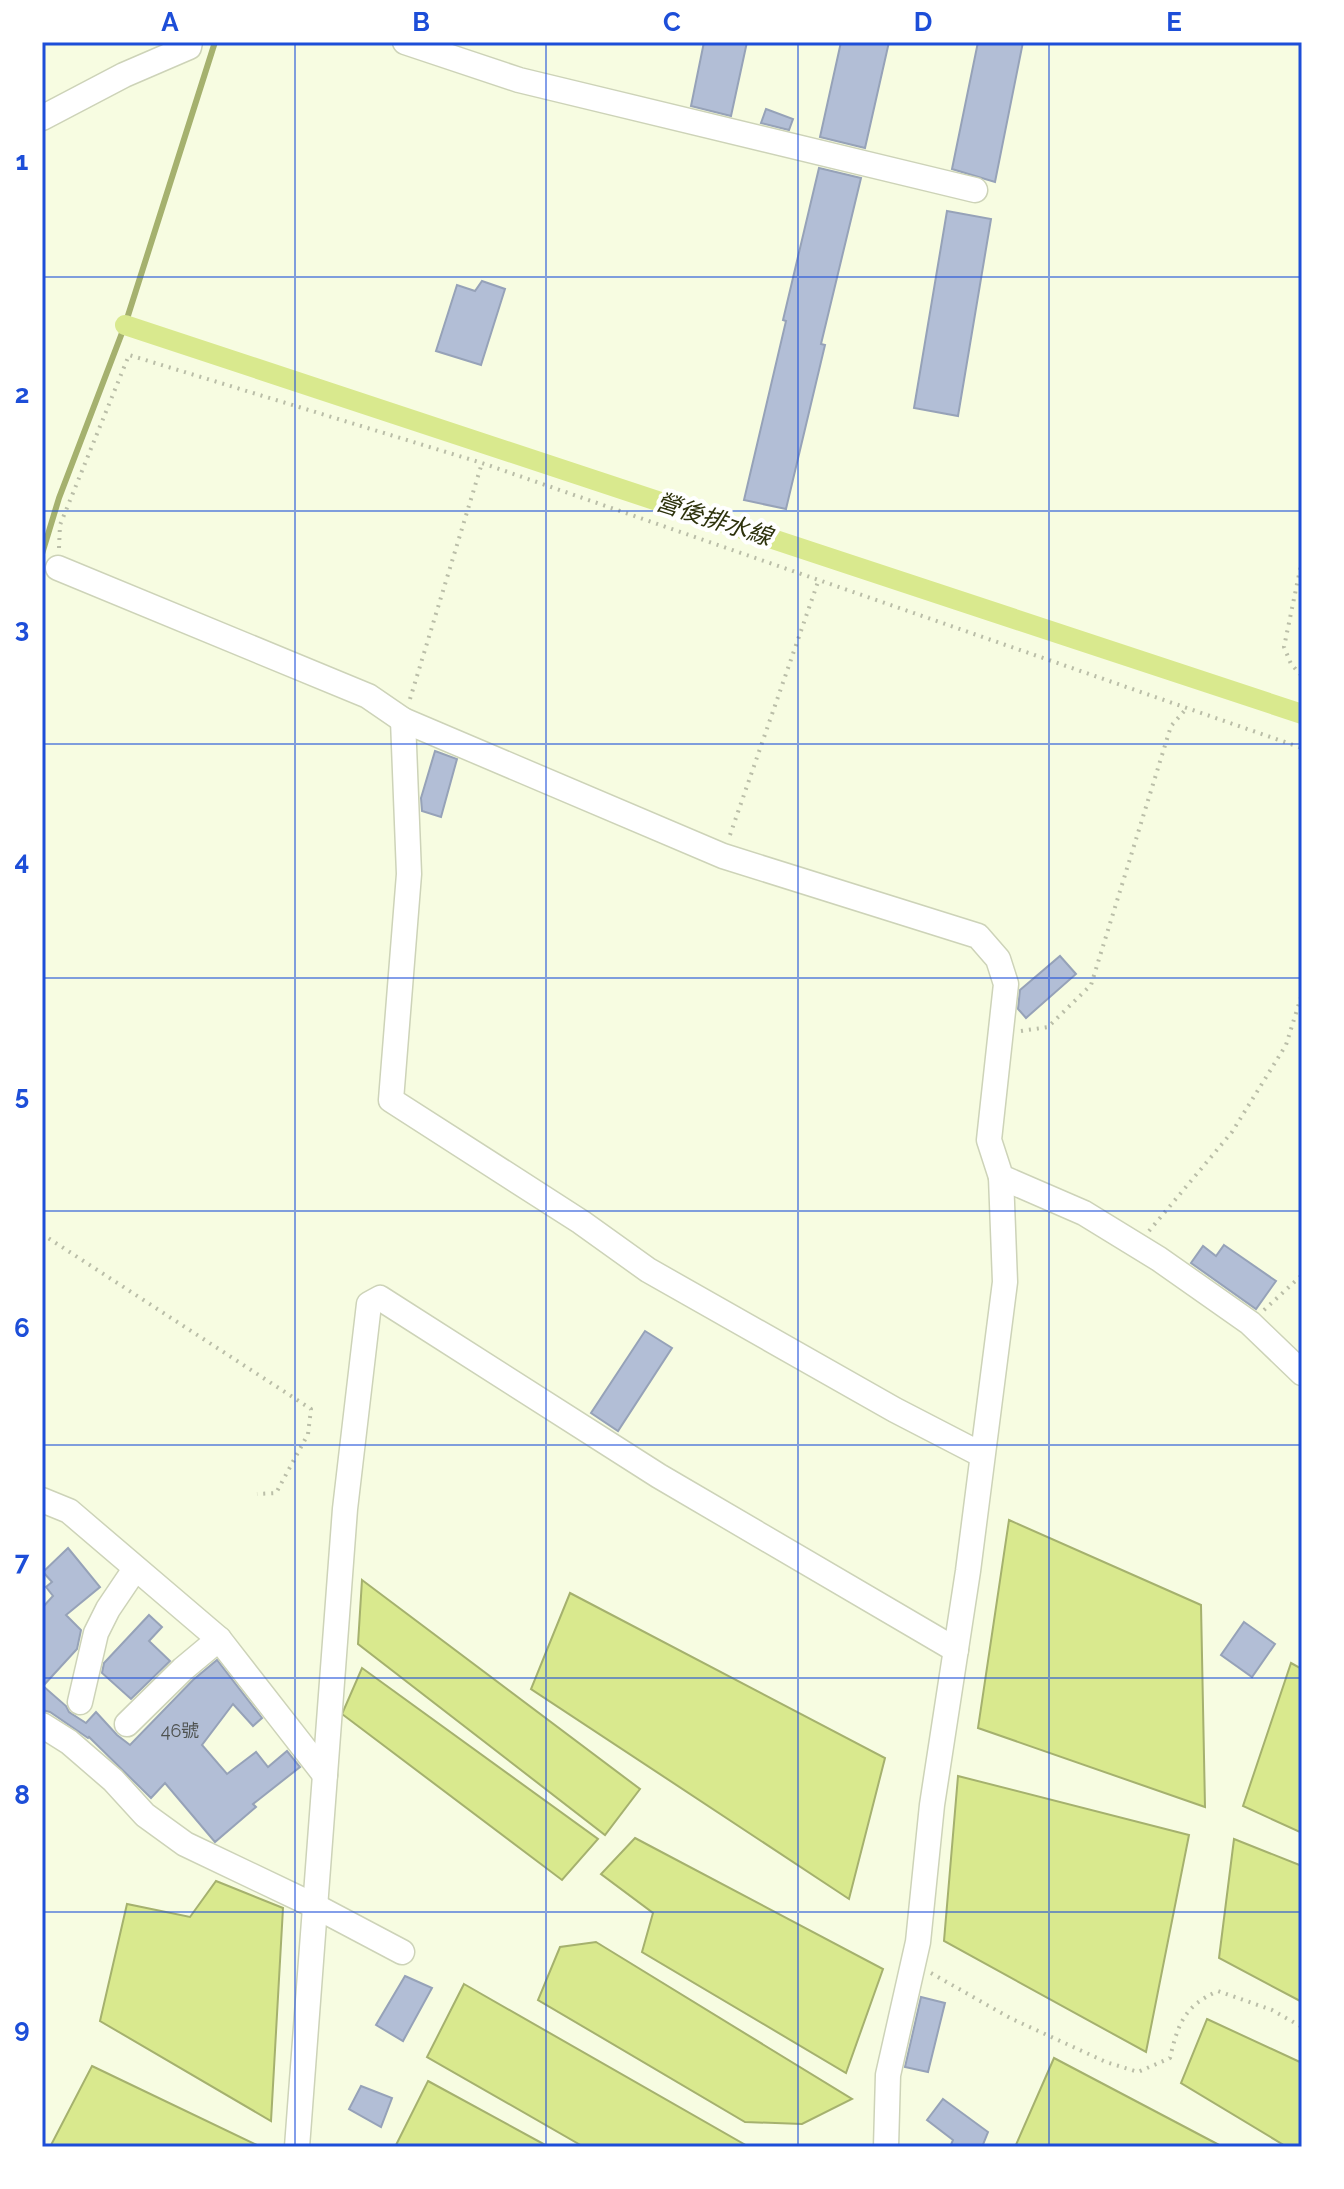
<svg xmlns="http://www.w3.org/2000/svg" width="1344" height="2189" viewBox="0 0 1344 2189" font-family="Raleway,'Noto Sans TC',sans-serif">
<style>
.water{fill:#d9e98e;stroke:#a5b16e;stroke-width:2}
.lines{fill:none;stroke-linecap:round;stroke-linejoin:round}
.stream{stroke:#a5b16e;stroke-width:6}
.canal{stroke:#d9e98e;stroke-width:20}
.building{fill:#b2bed6;stroke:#96a2b8;stroke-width:2}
.minor-casing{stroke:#cdd3b8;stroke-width:27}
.path{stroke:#babea8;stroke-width:4;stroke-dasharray:2 6;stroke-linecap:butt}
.minor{stroke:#fff;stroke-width:24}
.grid{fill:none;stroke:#1d4ed8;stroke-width:2;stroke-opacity:0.55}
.labels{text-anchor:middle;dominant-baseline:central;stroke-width:8;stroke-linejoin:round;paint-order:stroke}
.number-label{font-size:18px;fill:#4e5250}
.water-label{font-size:24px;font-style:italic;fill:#2d320c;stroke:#fff}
.neatline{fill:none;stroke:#1d4ed8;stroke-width:3}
.grid-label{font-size:26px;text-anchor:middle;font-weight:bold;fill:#1d4ed8}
</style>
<rect width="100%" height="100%" fill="#f7fce1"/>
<!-- water -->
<g class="water">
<path d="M1009,1520L1201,1605L1205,1807L978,1728Z"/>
<path d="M362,1580L640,1789L605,1835L358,1644Z"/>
<path d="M570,1593L885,1758L849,1899L531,1689Z"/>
<path d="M1291,1663L1302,1669V1833L1243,1806Z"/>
<path d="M362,1668L598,1839L562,1880L342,1714Z"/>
<path d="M958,1776L1189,1835L1146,2052L944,1941Z"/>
<path d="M635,1838L883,1969L846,2073L642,1952L653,1913L601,1874Z"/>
<path d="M1234,1839L1302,1866V2002L1219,1958Z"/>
<path d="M216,1881L283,1908L271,2121L100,2021L127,1904L190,1917Z"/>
<path d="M596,1942L852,2099L802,2124L745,2122L538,2000L560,1947Z"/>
<path d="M464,1984L749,2147H584L427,2057Z"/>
<path d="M1207,2019L1302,2063V2147H1287L1181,2083Z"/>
<path d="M1054,2058L1223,2147H1015Z"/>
<path d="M92,2066L259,2146V2147H50Z"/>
<path d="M428,2081L549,2147H395Z"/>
</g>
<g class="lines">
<!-- stream -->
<path class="stream" d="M42,554L59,498L125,325L215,42"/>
<!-- canal -->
<path class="canal" d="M125,325L1302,714"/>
</g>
<!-- building -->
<g class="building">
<path d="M704,42H747L731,116L691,106Z"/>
<path d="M841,42H889L865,148L820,137Z"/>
<path d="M978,42H1023L995,182L952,169Z"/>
<path d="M766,109L793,119L789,130L761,123Z"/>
<path d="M819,168L861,178L821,344L825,345L786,509L744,500L786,321L783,320Z"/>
<path d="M947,211L991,219L958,416L914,408Z"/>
<path d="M482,281L505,289L481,365L436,351L457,285L475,291Z"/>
<path d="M435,751L457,759L441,817L422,811L421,798Z"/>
<path d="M1060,956L1076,974L1026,1018L1018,1009L1020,990Z"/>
<path d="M1224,1245L1276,1281L1256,1309L1191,1263L1203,1246L1216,1256Z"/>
<path d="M645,1331L672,1348L618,1431L591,1413Z"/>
<path d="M68,1548L100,1587L66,1615L81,1630L77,1649L43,1686L66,1706L69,1712L86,1723L96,1712L117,1735L130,1745L193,1680L217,1660L262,1718L253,1726L233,1704L202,1745L227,1774L256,1752L268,1767L287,1751L300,1767L253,1804L256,1807L215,1842L165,1783L151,1798L89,1737L88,1738L50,1712L42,1710V1608L53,1596L46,1587L52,1582L43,1572Z"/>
<path d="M149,1615L162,1627L149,1641L170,1661L131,1699L102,1673L104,1663Z"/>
<path d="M1244,1622L1275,1644L1252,1677L1221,1655Z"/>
<path d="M405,1976L432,1988L403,2041L376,2025Z"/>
<path d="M921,1997L945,2003L928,2072L905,2067Z"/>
<path d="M361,2086L392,2098L381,2127L349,2109Z"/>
<path d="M943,2099L988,2132L982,2147H950L953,2140L927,2120Z"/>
</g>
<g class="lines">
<!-- minor casing -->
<g class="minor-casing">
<g id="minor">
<path d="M405,42L519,80L975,190"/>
<path d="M42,118L124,75L189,47L190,42"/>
<path d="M58,568L368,696L403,720L723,856L978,936L998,959L1006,984L989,1140L1001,1177L1084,1213L1159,1259L1250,1323L1302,1373"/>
<path d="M403,720L409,874L391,1100L581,1222L648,1270L895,1410L982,1455"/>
<path d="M42,1500L69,1511L219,1639L325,1775"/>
<path d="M80,1702L96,1633L108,1609L135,1569"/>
<path d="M127,1724L183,1669L219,1639"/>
<path d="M42,1725L69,1742L113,1780L145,1815L185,1844L315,1906L402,1952"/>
<path d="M297,2147L345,1509L369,1304L380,1298L659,1476L956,1650"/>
<path d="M886,2147L888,2075L918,1942L932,1805L968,1571L1005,1282L1001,1177"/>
</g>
</g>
<!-- path -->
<g class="path">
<path d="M59,548L60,525L129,355L482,463L1302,748"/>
<path d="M1302,560L1284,647L1291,664L1302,676"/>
<path d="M410,699L482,463"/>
<path d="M730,835L819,579"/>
<path d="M1021,1031L1048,1027L1091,985L1171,726L1186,709"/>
<path d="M1149,1231L1232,1132L1286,1045L1302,994"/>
<path d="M42,1234L311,1409L308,1434L276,1493L257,1494"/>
<path d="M1264,1310L1302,1275"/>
<path d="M931,1973L1010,2018L1106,2062L1138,2072L1170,2058C1178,2024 1184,2006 1218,1991L1272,2010L1302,2027"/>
</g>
<!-- minor -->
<use href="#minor" class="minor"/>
</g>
<!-- grid -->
<path class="grid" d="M295,42V2147M546,42V2147M798,42V2147M1049,42V2147M42,277H1302M42,511H1302M42,744H1302M42,978H1302M42,1211H1302M42,1445H1302M42,1678H1302M42,1912H1302"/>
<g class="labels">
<!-- number labels -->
<g class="number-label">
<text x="180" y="1730">46號</text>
</g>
<!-- water labels -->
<g class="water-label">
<text transform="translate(714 519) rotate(18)">營後排水線</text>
</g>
</g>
<!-- border -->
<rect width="1344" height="2189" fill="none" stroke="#ffffff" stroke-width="88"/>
<rect x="44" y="44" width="1256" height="2101" class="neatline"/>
<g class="grid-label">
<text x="170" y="31">A</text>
<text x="421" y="31">B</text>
<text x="672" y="31">C</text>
<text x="923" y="31">D</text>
<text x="1174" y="31">E</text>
<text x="22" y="170">1</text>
<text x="22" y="403">2</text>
<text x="22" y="637">3</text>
<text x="22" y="870">4</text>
<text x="22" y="1104">5</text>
<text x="22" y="1337">6</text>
<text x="22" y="1570">7</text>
<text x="22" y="1804">8</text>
<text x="22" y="2037">9</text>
</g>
</svg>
